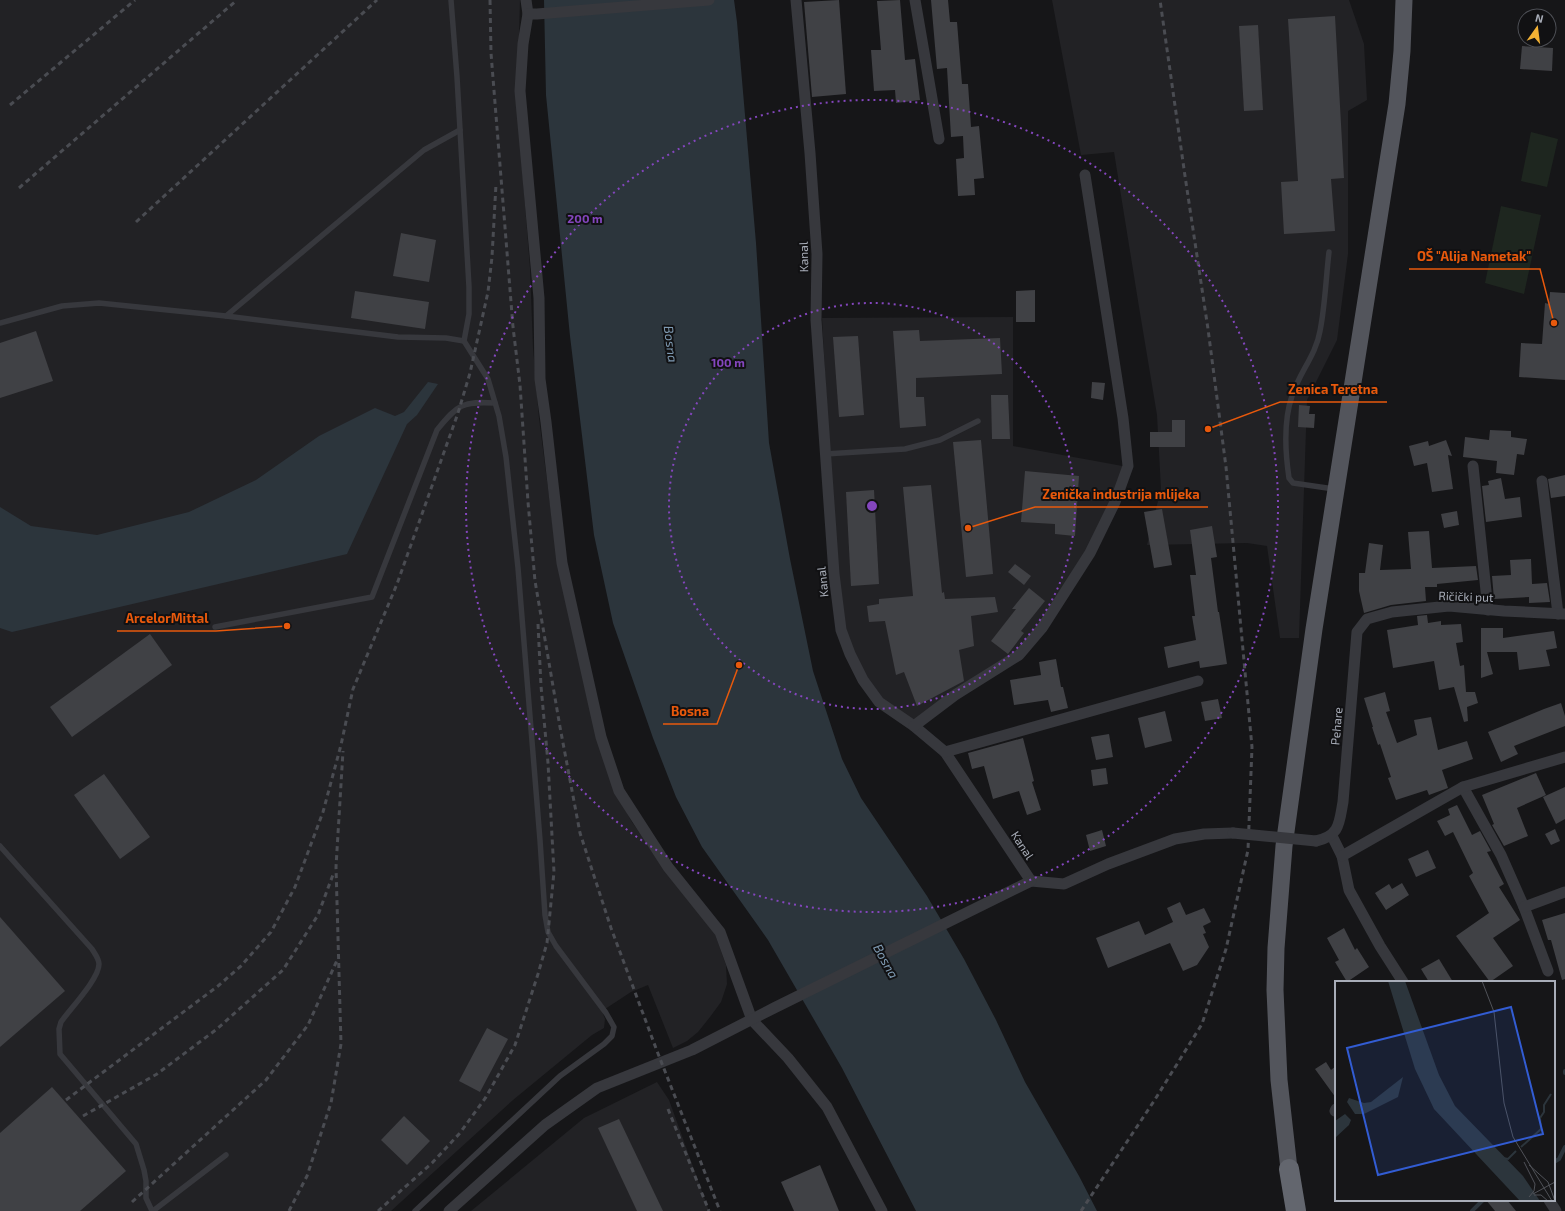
<svg xmlns="http://www.w3.org/2000/svg" width="1565" height="1211" viewBox="0 0 1565 1211" font-family="'Exo 2',sans-serif">
<style>
.built{fill:#222225}
.green{fill:#1e261f}
.water{fill:#2c353c}
.lines{fill:none;stroke-linecap:round;stroke-linejoin:round}
.stream{stroke:#2c353c;stroke-width:4}
.building{fill:#404145}
.lane{stroke:#37383d;stroke-width:5.5}
.street{stroke:#37383d;stroke-width:11}
.primary{stroke:#53555c;stroke-width:17}
.highway{stroke:#63666e;stroke-width:20}
.rail{stroke:#4a4c52;stroke-width:3;stroke-dasharray:5 4;stroke-linecap:butt}
.street-bridge{stroke:#37383d;stroke-width:11}
.ring{fill:none;stroke:#8446be;stroke-width:2;stroke-dasharray:2 4}
.labels{text-anchor:middle;dominant-baseline:central;stroke-width:4;stroke-linejoin:round;paint-order:stroke}
.street-label{font-size:12px;fill:#a8adb8;stroke:#111113}
.water-label{font-size:13px;font-style:italic;fill:#7f9bb3;stroke:#111113}
.inset-river{fill:none;stroke:#2c353c;stroke-width:2}
.inset-road{fill:none;stroke:#505258;stroke-width:1}
.view{fill:#325cd3;fill-opacity:0.15;stroke:#325cd3;stroke-width:2}
.inset-edge{fill:none;stroke:#a8adb8;stroke-width:2}
.centre{fill:#8446be;stroke:#111113;stroke-width:2}
.ring-label{font-size:12px;text-anchor:middle;font-weight:bold;fill:#8446be;stroke:#111113;stroke-width:4;stroke-linejoin:round;paint-order:stroke}
.leader{fill:none;stroke:#e8590c;stroke-width:1.5}
.callout-dot{fill:#e8590c;stroke:#111113;stroke-width:1.5}
.callout-label{font-size:13px;text-anchor:middle;font-weight:bold;fill:#e8590c;stroke:#111113;stroke-width:4;stroke-linejoin:round;paint-order:stroke}
</style>
<rect width="100%" height="100%" fill="#161618"/>
<!-- built -->
<g class="built">
<path d="M0,0H520L518,73V116L530,268L533,348L539,418L554,535L615,791L632,822L667,873L714,931L726,965L727,984L721,1002L710,1017L698,1032L687,1041L673,1048L648,985L631,992L602,1011L605,1019L604,1028L592,1035L513,1100L391,1211H0Z"/>
<path d="M1052,0H1349L1364,44L1367,100L1348,111V254L1337,340L1307,400L1299,638H1280L1267,546L1247,543L1147,545L1161,489L1157,415L1139,307L1114,152L1081,155Z"/>
<path d="M1013,317V446L1128,467L1091,553L1019,656L915,726L881,701L865,679L843,629L836,573L822,318Z"/>
<path d="M657,1082L669,1100L709,1211H471L584,1118Z"/>
</g>
<!-- green -->
<g class="green">
<path d="M1531,132L1558,139L1547,187L1521,181Z"/>
<path d="M1501,206L1541,215L1524,294L1485,283Z"/>
</g>
<!-- water -->
<g class="water">
<path d="M544,0H734L737,22L756,243L769,443L790,559L813,671L842,759L861,798L927,896L964,959L996,1020L1025,1082L1079,1176L1097,1211H916L842,1068L768,940L702,847L676,797L653,738L613,623L594,535L570,336L546,95Z"/>
<path d="M428,382L438,384L417,415L407,424L347,554L12,632L0,628V507L31,526L97,535L189,512L256,480L319,436L375,408L395,416L404,412Z"/>
</g>
<g class="lines">
<!-- stream -->
<g class="stream">
<path d="M1565,1071V1073"/>
<path d="M1554,1162L1559,1159L1565,1147"/>
<path d="M1472,1211L1483,1200"/>
</g>
</g>
<!-- building -->
<g class="building">
<path d="M839,0L846,94L812,97L804,2Z"/>
<path d="M900,0L905,60L915,59L920,100L896,103L895,90L874,91L871,50H881L877,1Z"/>
<path d="M931,0H948L950,22H957L962,84H968L971,127L979,126L984,178L974,179L975,195L958,196L956,159L964,158L963,136L951,137L947,68L937,69Z"/>
<path d="M1335,16L1344,178L1331,179L1335,231L1284,234L1281,182L1298,181L1288,19Z"/>
<path d="M1258,25L1263,110L1244,111L1239,26Z"/>
<path d="M1522,46L1553,48L1552,71L1520,69Z"/>
<path d="M401,233L436,240L429,282L393,276Z"/>
<path d="M1035,290V322H1016V291Z"/>
<path d="M355,291L429,302L425,329L351,318Z"/>
<path d="M1550,292L1565,293V380L1519,377L1521,343L1542,344L1545,303L1549,304Z"/>
<path d="M919,330L920,341L1000,338L1002,374L916,378V397H924L926,426L900,428L893,331Z"/>
<path d="M36,331L53,381L0,398V343Z"/>
<path d="M858,336L864,415L839,417L833,337Z"/>
<path d="M1092,382L1105,383L1103,400L1091,398Z"/>
<path d="M991,395H1008L1010,439H992Z"/>
<path d="M1299,405L1310,406L1309,414H1315L1314,428L1298,427Z"/>
<path d="M1172,420H1185V447H1150V432H1172Z"/>
<path d="M1490,430L1511,431V437L1527,439L1524,455L1517,454L1514,475L1496,473L1497,461L1463,457L1465,437L1489,440Z"/>
<path d="M981,440L993,574L966,577L953,442Z"/>
<path d="M1446,440L1452,456L1448,455L1453,489L1432,492L1427,463L1414,466L1409,446L1428,441L1429,446Z"/>
<path d="M1025,471L1079,476L1075,536L1055,534V524L1021,522Z"/>
<path d="M1565,475V496L1551,498L1548,479Z"/>
<path d="M1501,478L1505,499L1520,497L1522,517L1486,522L1482,486L1489,485L1488,481Z"/>
<path d="M931,485L942,593L944,592L945,599L995,597L998,612L971,616L974,646L959,650L964,681L917,706L904,672L896,675L885,621L869,622L867,606L879,604V599L913,596L903,487Z"/>
<path d="M874,490L879,584L851,586L846,492Z"/>
<path d="M1162,509L1172,565L1154,568L1144,512Z"/>
<path d="M1457,511L1459,525L1444,528L1441,514Z"/>
<path d="M1212,526L1217,557L1211,558L1218,612H1219L1227,664L1200,668L1199,661L1168,668L1164,647L1196,640L1192,616H1195L1190,575H1196L1190,530Z"/>
<path d="M1429,531L1432,568L1476,566L1478,580L1437,584V587H1425L1426,601L1391,605L1364,613L1359,591V573H1365L1369,543L1383,545L1380,570L1411,569L1408,532Z"/>
<path d="M1531,559L1532,584L1547,583L1550,602L1529,603V597L1494,599L1492,576L1511,575L1510,560Z"/>
<path d="M1015,564L1031,576L1024,585L1008,572Z"/>
<path d="M1029,588L1045,601L1021,631L1024,633L1008,654L991,641L1016,609H1012Z"/>
<path d="M1427,615L1428,623L1441,621V625L1461,624L1463,642L1456,643L1460,666L1464,665L1466,692H1475L1478,703L1467,707L1468,721L1464,722L1454,687L1439,690L1434,661L1393,668L1387,630L1418,625L1417,616Z"/>
<path d="M1481,628H1503V638L1554,631L1557,648L1546,650L1550,666L1519,670L1517,652H1487L1493,674L1481,678Z"/>
<path d="M150,634L172,665L72,737L50,707Z"/>
<path d="M1056,659L1061,687H1063L1068,708L1051,712L1048,700L1014,705L1010,680L1041,675L1039,662Z"/>
<path d="M1385,692L1390,711L1386,712L1397,743L1417,735L1414,720L1431,717L1438,750L1467,741L1473,759L1442,770L1448,788L1429,795L1427,790L1396,800L1388,778L1391,777L1380,744L1378,745L1372,727H1373L1364,698Z"/>
<path d="M1218,699L1222,718L1205,721L1201,702Z"/>
<path d="M1561,703L1565,716V726L1514,746L1518,754L1501,762L1488,732L1544,709Z"/>
<path d="M1165,711L1172,741L1145,748L1138,718Z"/>
<path d="M1109,734L1113,757L1096,760L1091,737Z"/>
<path d="M1023,738L1034,781L1032,782L1041,810L1027,815L1019,791L993,799L984,766L972,769L968,753Z"/>
<path d="M1106,768L1108,784L1093,786L1091,770Z"/>
<path d="M1536,773L1546,795L1517,808L1528,836L1504,846L1492,825L1494,824L1482,795Z"/>
<path d="M104,774L150,837L120,859L74,795Z"/>
<path d="M1565,787V819L1556,824L1543,797Z"/>
<path d="M1457,805L1472,835L1480,831L1491,851L1487,852L1504,884L1499,887L1520,920L1493,938L1513,966L1490,982L1456,936L1489,913L1469,876L1473,873L1453,832L1445,836L1437,821L1450,815L1448,809Z"/>
<path d="M1555,829L1560,841L1551,845L1545,834Z"/>
<path d="M1102,830L1106,846L1090,851L1086,835Z"/>
<path d="M1428,850L1436,868L1416,877L1408,859Z"/>
<path d="M1402,883L1409,895L1386,910L1375,893L1389,884L1392,889Z"/>
<path d="M1180,902L1186,915L1204,908L1211,922L1203,926L1206,933L1203,934L1209,947L1197,965L1183,971L1170,943L1108,968L1096,938L1139,921L1145,935L1173,922L1167,908Z"/>
<path d="M1565,913V979L1562,980L1551,940H1548L1542,920Z"/>
<path d="M0,917L65,991L0,1047Z"/>
<path d="M1344,928L1355,950L1357,948L1369,967L1347,982L1335,962L1339,960L1327,938Z"/>
<path d="M1439,959L1453,982H1429L1421,969Z"/>
<path d="M487,1028L508,1039L480,1092L459,1081Z"/>
<path d="M1326,1062L1331,1070L1336,1066V1098L1315,1069Z"/>
<path d="M52,1087L126,1171L80,1211H0V1133Z"/>
<path d="M404,1116L430,1141L407,1165L381,1140Z"/>
<path d="M619,1119L663,1211H637L598,1128Z"/>
<path d="M820,1165L839,1211H794L781,1182Z"/>
<path d="M1486,1200H1507L1516,1211H1495Z"/>
</g>
<g class="lines">
<!-- lane -->
<g class="lane">
<path d="M1329,252C1326,277 1325,307 1320,331C1316,355 1299,373 1292,396C1283,422 1285,451 1289,478L1293,483L1334,489"/>
<path d="M226,316L424,150L460,130"/>
<path d="M0,323L62,306L99,303L226,316L398,337L446,338L464,341"/>
<path d="M825,454L905,449L940,440L978,421"/>
<path d="M215,627L372,597L437,430C458,404 463,401 495,403"/>
<path d="M0,846L92,949C95,954 99,959 99,964C99,979 70,1009 61,1022L59,1029L60,1054L136,1144L144,1170L146,1181V1198L152,1211"/>
<path d="M153,1211L226,1155"/>
<path d="M415,1211L560,1076L604,1044L612,1036L614,1027L606,1013L556,946L548,932L545,915L540,840L518,568L506,457L499,416L488,379L464,341L469,314V287L457,77L451,0"/>
</g>
<!-- street -->
<g class="street">
<path d="M526,0L528,14L523,44L520,91L539,298L540,379L546,422L562,563L601,737L619,791L668,867L720,932L752,1020L788,1058L827,1107L882,1211"/>
<path d="M796,0L810,153L817,254L816,320L834,574L841,630L850,654L863,680L879,702L914,726L945,752L1031,881L1064,884L1108,864L1175,839L1204,834L1233,833"/>
<path d="M915,0L939,139"/>
<path d="M528,14H537L709,0"/>
<path d="M1473,466L1488,610"/>
<path d="M1542,481L1558,614"/>
<path d="M914,726L955,695L1019,655L1042,628L1090,553L1115,502L1128,466L1123,418L1085,175"/>
<path d="M945,752L1198,681"/>
<path d="M1463,787L1501,855L1524,907L1548,971"/>
<path d="M1332,836L1342,856L1349,890L1380,946L1403,982"/>
<path d="M1316,841C1340,836 1339,823 1343,802L1357,632L1367,619L1392,612L1449,606L1504,611L1565,614"/>
<path d="M1342,856L1463,787L1565,757"/>
<path d="M1524,907L1565,892"/>
<path d="M1335,1111L1336,1109"/>
<path d="M1549,1200L1556,1211"/>
<path d="M449,1211L545,1125L597,1088L692,1050L774,1008L1031,881"/>
</g>
<!-- primary -->
<path class="primary" d="M1289,1169L1279,1080L1275,990L1276,948L1284,846L1314,629L1397,104L1402,51L1404,0"/>
<!-- highway -->
<path class="highway" d="M1289,1169L1296,1211"/>
<!-- rail -->
<g class="rail">
<path d="M490,0L491,53L513,327L520,385L528,502L535,581L560,727L580,833L611,928L657,1051L720,1211"/>
<path d="M10,105L135,0"/>
<path d="M19,188L237,0"/>
<path d="M136,222L377,0"/>
<path d="M66,1100L218,986L241,966L271,932L295,887L323,812L341,745L353,689L397,584L458,413L470,373L488,292L492,257L496,184"/>
<path d="M668,1109L709,1211"/>
<path d="M83,1116L157,1074L217,1029L283,970L318,915L334,872"/>
<path d="M132,1202L266,1080L308,1025L338,958"/>
<path d="M289,1211L307,1176L331,1103L341,1044L336,867L343,751"/>
<path d="M378,1211L432,1163L460,1133L486,1097L515,1045L538,974L547,943L554,872L548,763L541,686L538,624"/>
<path d="M1081,1211L1154,1101L1202,1024L1226,949L1248,850L1252,747L1226,467L1208,329L1185,176L1160,0"/>
</g>
<!-- street-bridge -->
<path class="street-bridge" d="M1233,833L1316,841"/>
</g>
<!-- distance rings -->
<g class="ring">
<circle cx="872" cy="506" r="203"/>
<circle cx="872" cy="506" r="406"/>
</g>
<g class="labels">
<!-- street labels -->
<g class="street-label">
<text transform="translate(803 257) rotate(-91)">Kanal</text>
<text transform="translate(822 582) rotate(-96)">Kanal</text>
<text transform="translate(1466 596) rotate(2)">Ričički put</text>
<text transform="translate(1336 726) rotate(-85)">Pehare</text>
<text transform="translate(1023 845) rotate(57)">Kanal</text>
</g>
<!-- water labels -->
<g class="water-label">
<text transform="translate(671 344) rotate(83)">Bosna</text>
<text transform="translate(886 961) rotate(61)">Bosna</text>
</g>
</g>
<!-- overview -->
<g transform="translate(1335 981)">
<rect width="220" height="220" fill="#161618"/>
<path d="M53,0H70L104,94L120,125L188,195L205,220H185L99,128L80,88ZM68,96L63,116L29,133H20L12,121L14,117L29,122L36,121ZM10,133L16,139L14,144L0,157V140Z" fill="#2c353c"/>
<path class="inset-river" d="M186,166L206,148L205,137L209,131V124L216,113M168,177L173,178L181,170"/>
<path class="inset-road" d="M147,0L159,31L169,122L178,156M178,156L217,220M189,181L200,203L199,210L194,216M194,184L213,201L220,220M198,213L220,201M199,214H206L213,220"/>
<path class="view" d="M176,26L208,153L43,194L12,67Z"/>
<rect width="220" height="220" class="inset-edge"/>
</g>
<circle cx="872" cy="506" r="6" class="centre"/>
<g class="ring-label">
<text x="585" y="223">200 m</text>
<text x="728" y="367">100 m</text>
</g>
<!-- callouts -->
<path class="leader" d="M1554 323L1540 269H1409M1208 429L1280 402H1387M968 528L1035 507H1208M287 626L216 631H117M739 665L717 724H663"/>
<g class="callout-dot">
<circle cx="1554" cy="323" r="4"/>
<circle cx="1208" cy="429" r="4"/>
<circle cx="968" cy="528" r="4"/>
<circle cx="287" cy="626" r="4"/>
<circle cx="739" cy="665" r="4"/>
</g>
<g class="callout-label">
<text x="1474" y="261">OŠ "Alija Nametak"</text>
<text x="1333" y="394">Zenica Teretna</text>
<text x="1121" y="499">Zenička industrija mlijeka</text>
<text x="167" y="623">ArcelorMittal</text>
<text x="690" y="716">Bosna</text>
</g>
<!-- north arrow -->
<g transform="translate(1537 28) rotate(14)"><circle r="19" fill="#111113" stroke="#4d4f55"/>
<path d="M0-3L7 15L0 10L-7 15Z" fill="#f2b134"/>
<text y="-6" font-size="11" font-weight="bold" text-anchor="middle" fill="#a8adb8">N</text>
</g>
</svg>
